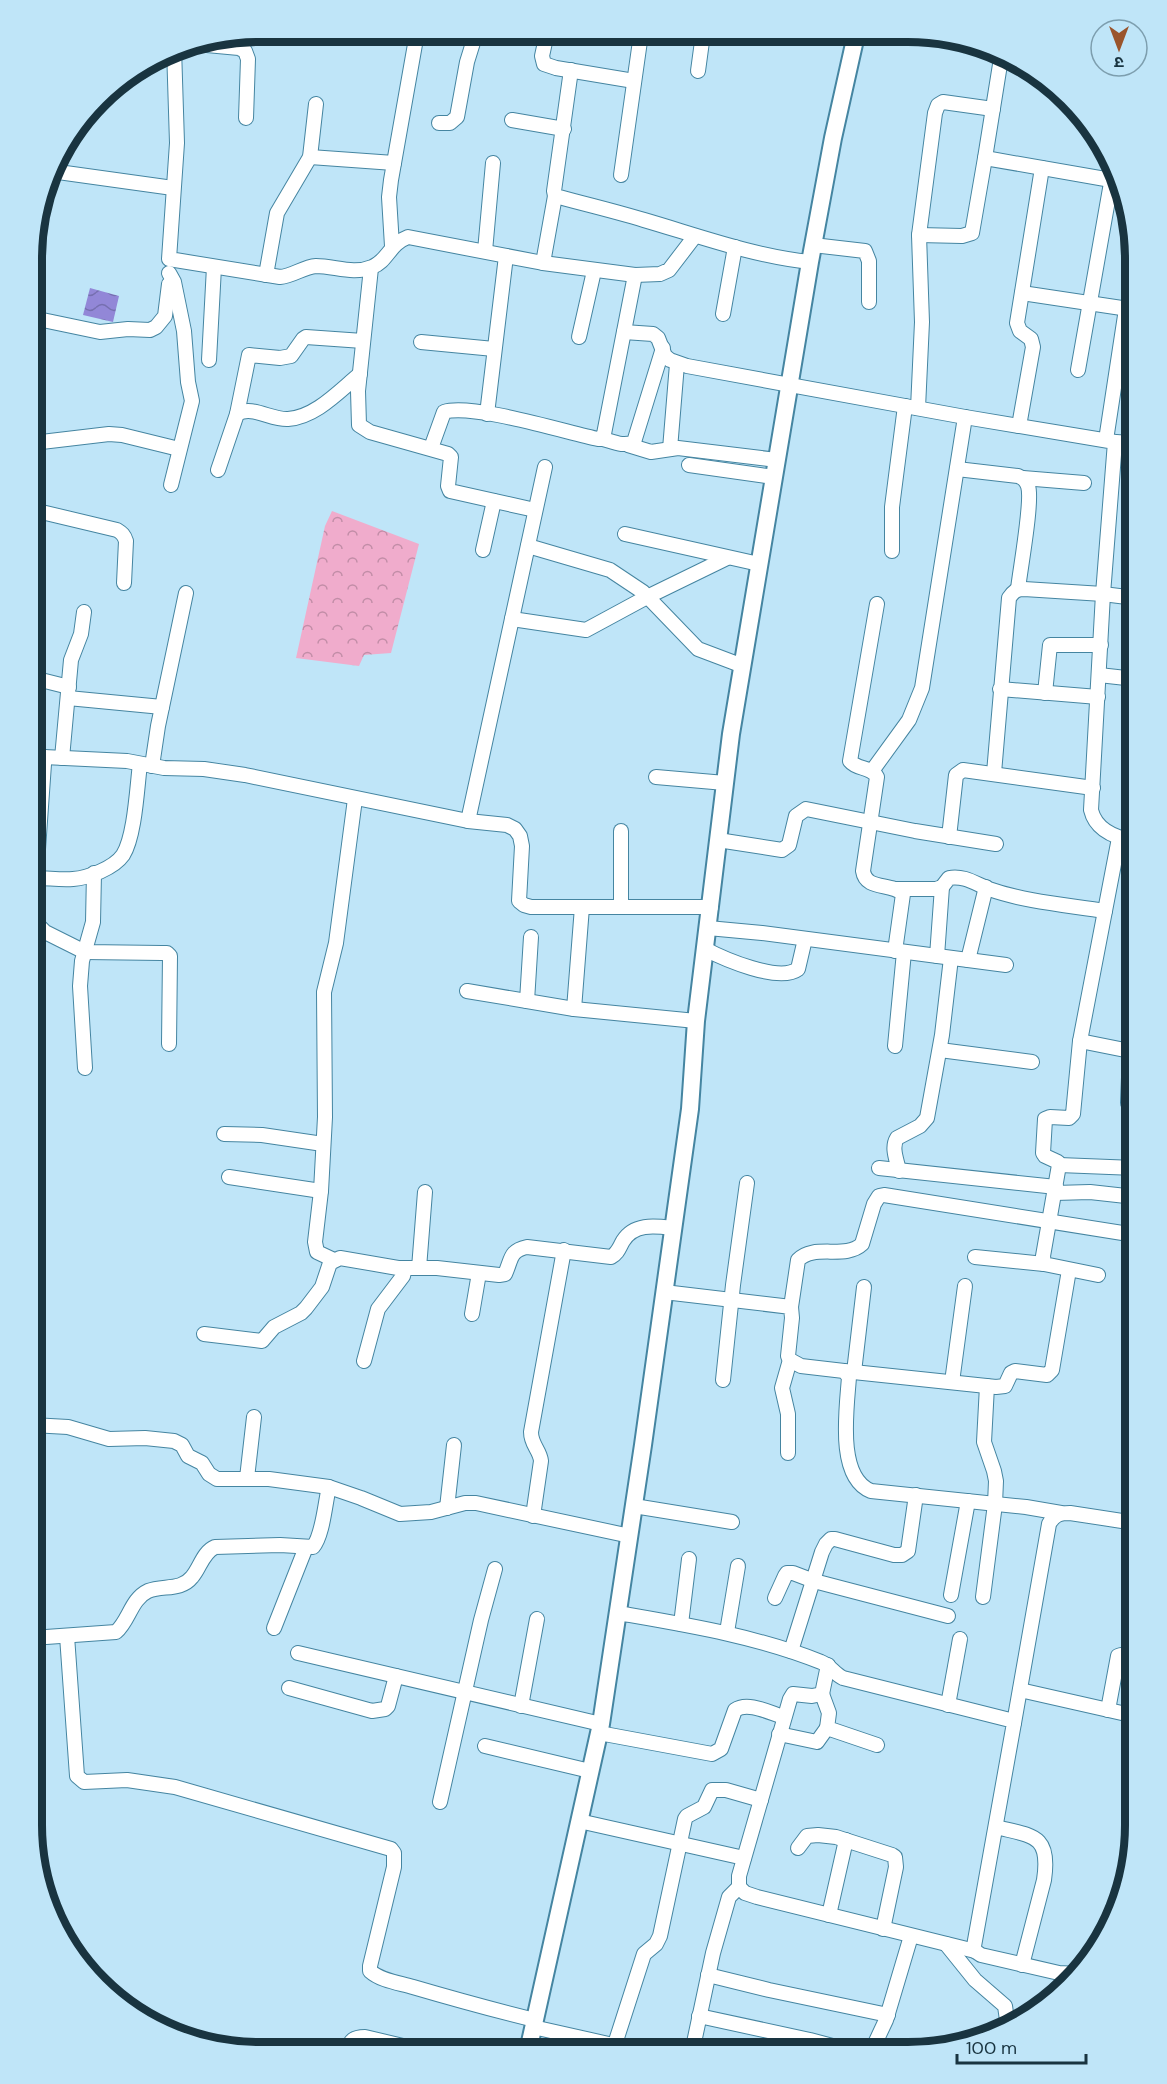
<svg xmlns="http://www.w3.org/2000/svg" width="1167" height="2084" viewBox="0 0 1167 2084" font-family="'DM Sans','Noto Sans Devanagari',sans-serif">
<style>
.forest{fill:url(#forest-crowns)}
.water{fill:url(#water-waves)}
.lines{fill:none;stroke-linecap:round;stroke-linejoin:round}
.minor-casing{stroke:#4585a1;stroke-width:16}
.major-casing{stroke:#4585a1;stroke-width:20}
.minor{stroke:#fff;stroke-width:14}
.major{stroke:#fff;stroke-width:16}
.rim{fill:none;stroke:#193440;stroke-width:8}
</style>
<defs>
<pattern id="forest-crowns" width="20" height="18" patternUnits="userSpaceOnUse" patternTransform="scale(1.5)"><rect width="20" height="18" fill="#f0accc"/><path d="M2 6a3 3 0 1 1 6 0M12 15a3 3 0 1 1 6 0" fill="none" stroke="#c28da7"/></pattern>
<pattern id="water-waves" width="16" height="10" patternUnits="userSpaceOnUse" patternTransform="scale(1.5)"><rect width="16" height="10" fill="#9287d7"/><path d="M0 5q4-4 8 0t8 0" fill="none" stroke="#766fb0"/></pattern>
</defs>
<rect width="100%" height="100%" fill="#bfe5f8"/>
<!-- forest -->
<path class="forest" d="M332,511L419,544L391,653L364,655L359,666L296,658L325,526Z"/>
<!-- water -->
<path class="water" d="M90,288L119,296L113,322L83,315Z"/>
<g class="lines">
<!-- minor casing -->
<g class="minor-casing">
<g id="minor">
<path d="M547,33L542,56L544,64L556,68L634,81"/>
<path d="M196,44L239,48L245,51L248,59L246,118"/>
<path d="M174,48L177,143L169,259L280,277C293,276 303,267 316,266C335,266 353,275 372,267C388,261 389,244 408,237L543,263L635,275L660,274L669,270L695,236"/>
<path d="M1002,52L985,158L1111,180"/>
<path d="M571,70L554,191L555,196C585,204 615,211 644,220C699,236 753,256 810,262"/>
<path d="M698,71L703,34"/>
<path d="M512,120L564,129"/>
<path d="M439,123H450L457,117L467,62L476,33"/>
<path d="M310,157L394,163"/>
<path d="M51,171L173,188"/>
<path d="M621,175L641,34"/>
<path d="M919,235L962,236L972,233L985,158"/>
<path d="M813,245L865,251L869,261V302"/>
<path d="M392,246L389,197L391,180L417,33"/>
<path d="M485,251L493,163"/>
<path d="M543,263L555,196"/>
<path d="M371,268L358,391L359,425L370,432L448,454L451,457L448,486L450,491L535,510"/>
<path d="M169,273L174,282L184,331L188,382L192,401L171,485"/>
<path d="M266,275L277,213L310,157L316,104"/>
<path d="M1022,293L1135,310"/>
<path d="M723,314L735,247"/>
<path d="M33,318L100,332L128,329L150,330L156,327L165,316L169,284"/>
<path d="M624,332L653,334L658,338L665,356L670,360L687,366L965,417L1115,442L1103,594L1091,810C1096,831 1116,838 1135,841"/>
<path d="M579,337L594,271"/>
<path d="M421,342L494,349"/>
<path d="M209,360L214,267"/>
<path d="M1078,370L1114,166"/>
<path d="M918,408L922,322L919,235L935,113L938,105L943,102L993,109"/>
<path d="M237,414L249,355L280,358L291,356L303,339L306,337L363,341"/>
<path d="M487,414L506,256"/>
<path d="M1019,426L1033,347L1031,339L1020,331L1017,323L1042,168"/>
<path d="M603,439C614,442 623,447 634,442L663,348"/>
<path d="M1106,440L1126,309"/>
<path d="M1115,442L1135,443"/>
<path d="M33,443L109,434L122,435L179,449"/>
<path d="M628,445L651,452L678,448L777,460"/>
<path d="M431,448L444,412C472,403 565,432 598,439H603L635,275"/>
<path d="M670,449L677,364"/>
<path d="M689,465L774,477"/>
<path d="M957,469L1018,476C1023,478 1026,480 1028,486C1033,500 1020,570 1018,589"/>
<path d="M218,470L237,414C252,405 271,420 288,419C316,417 339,391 360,374"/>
<path d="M1023,478L1084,483"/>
<path d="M33,510L117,530C122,533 124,535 126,541L124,583"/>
<path d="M625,534L759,564"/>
<path d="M528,546L610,570L643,592L698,649L743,666"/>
<path d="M483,550L494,501"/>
<path d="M892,551V507L905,406"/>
<path d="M33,588L35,578"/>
<path d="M877,604L850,761C857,770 871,766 877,777L863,871C866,891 891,882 903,894L895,951"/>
<path d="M512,619L586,630L647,597L727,558"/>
<path d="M1099,675L1135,679"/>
<path d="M33,678L69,687"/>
<path d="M1000,689L1098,697"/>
<path d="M1045,693L1050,645H1101"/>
<path d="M68,698L162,707"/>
<path d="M33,751L44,757V764L33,920L45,932L85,952L162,953H167L170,956L169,1044"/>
<path d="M44,757L127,761L164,768L204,769L245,775L468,821L507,825L515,829L520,836L522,846L519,901L524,905L531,907H711"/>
<path d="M62,758L71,660L81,634L84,612"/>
<path d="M152,766L158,726L186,593"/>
<path d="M872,771L909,720L922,688L965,417"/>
<path d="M994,773L1009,598C1013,592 1016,589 1024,589L1103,594L1135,598"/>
<path d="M656,777L725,783"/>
<path d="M468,821L545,467"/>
<path d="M621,831V907"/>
<path d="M949,837L956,775L963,770L1093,788"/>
<path d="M718,840L782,850L789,845L796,816L806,809L915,831L996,844"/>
<path d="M36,878C48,878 61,880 73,879C88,878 114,868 123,855C135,836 137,787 140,764"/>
<path d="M896,889H936L942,887L949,878C964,875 976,884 989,889C1026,902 1067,905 1105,911"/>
<path d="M708,928L762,933L1006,965"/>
<path d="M705,949C724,959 779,983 798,969L805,939"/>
<path d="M937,956L942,887"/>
<path d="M968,960L986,887"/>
<path d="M467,991L574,1009L696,1021"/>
<path d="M527,1001L531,937"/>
<path d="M574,1009L582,907"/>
<path d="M1080,1041L1135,1052"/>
<path d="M895,1046L904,952"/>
<path d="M940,1050L1032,1062"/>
<path d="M85,1068L80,986L82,961L93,922L94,873"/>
<path d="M1128,1103L1130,1052"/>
<path d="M224,1134L262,1135L323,1144"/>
<path d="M1059,1165L1135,1168"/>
<path d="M879,1168L1056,1187"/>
<path d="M899,1171C897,1160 891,1148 897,1138L920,1126L927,1118L942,1035L951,958"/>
<path d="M229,1177L321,1191"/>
<path d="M1055,1193L1090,1192L1135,1197"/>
<path d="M975,1257L1044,1264"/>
<path d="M334,1260L317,1252L315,1242L321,1191L325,1117L324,992L336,943L355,799"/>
<path d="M419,1268L425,1192"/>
<path d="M1098,1275L1044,1264L1043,1256L1059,1165L1058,1162L1045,1156L1043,1153L1045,1119L1050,1117L1069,1118L1073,1114L1080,1041L1119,838"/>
<path d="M664,1292L791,1307L792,1318L788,1356L790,1360L801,1366L844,1371L849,1377C847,1407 836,1477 871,1491L1026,1507L1061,1513"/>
<path d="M791,1307L798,1260C814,1243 845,1260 862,1244L874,1204L879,1196L884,1195L1135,1235"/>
<path d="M472,1314L479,1273"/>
<path d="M204,1334L262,1341L274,1327L301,1313L306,1308L322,1287L330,1263L340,1258L398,1268H437L499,1275L505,1274C512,1259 509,1251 527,1247L611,1257C618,1253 619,1248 623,1241C634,1223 655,1226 673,1228"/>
<path d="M364,1361L378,1309L403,1276L405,1268"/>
<path d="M844,1371L996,1387L1005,1386L1011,1373L1015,1371L1047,1375L1052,1370L1069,1270"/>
<path d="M854,1372L864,1287"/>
<path d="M723,1380L733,1285L747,1183"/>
<path d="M952,1382L965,1286"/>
<path d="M32,1425L68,1427L109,1439L145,1438L174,1441L182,1445L188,1456L202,1463L209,1474L217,1479H269L329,1487L361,1498L400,1514L431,1512L465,1503H476L630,1536"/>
<path d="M788,1453V1414L782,1388L790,1360"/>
<path d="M247,1478L254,1417"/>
<path d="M634,1506L732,1522"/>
<path d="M447,1508L454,1445"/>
<path d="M533,1516L541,1461C540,1450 531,1445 531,1432L564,1250"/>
<path d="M951,1595L968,1501"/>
<path d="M983,1597L995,1504L996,1481L994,1471L984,1442L987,1386"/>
<path d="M775,1598L785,1576L787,1573H793L814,1581L948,1616"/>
<path d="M618,1613C687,1625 756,1636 821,1662C830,1665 834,1674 843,1678L1010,1720L1014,1723L974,1946L975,1951L981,1955L1059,1973L1078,1974"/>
<path d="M681,1624L689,1559"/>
<path d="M274,1628L306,1547"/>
<path d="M727,1632L738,1566"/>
<path d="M67,1636L77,1776L84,1782L127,1780L175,1787L391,1849L394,1853V1867L370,1966V1971C381,1981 400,1983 413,1987C454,1999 494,2010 535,2020"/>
<path d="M32,1638L116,1632C129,1621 131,1599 148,1591C163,1585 181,1591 192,1577C200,1568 203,1552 215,1547L280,1545L313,1547C323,1535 325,1503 329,1487"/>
<path d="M791,1651L822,1552L826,1544L831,1539H835L894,1555H902L908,1551L916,1495"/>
<path d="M298,1653L601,1724"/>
<path d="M828,1665L822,1694L812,1696L793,1694L790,1699L739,1876V1887L745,1893L757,1897L975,1951"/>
<path d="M289,1688L372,1711L385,1709L388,1706L396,1676"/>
<path d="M1020,1690L1135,1716"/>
<path d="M822,1694L829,1713L827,1728L877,1745"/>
<path d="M948,1705L960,1639"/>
<path d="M521,1706L537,1619"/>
<path d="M1108,1710L1118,1656L1121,1655L1135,1659"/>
<path d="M1014,1723L1049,1524C1054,1515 1059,1513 1070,1513L1135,1523"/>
<path d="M599,1733L712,1754L721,1749L735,1710C748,1701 770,1713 784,1717"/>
<path d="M779,1734L817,1742L827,1728"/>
<path d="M485,1746L590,1771"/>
<path d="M440,1802L481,1620L495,1569"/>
<path d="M579,1821L744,1858"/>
<path d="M996,1827C1032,1836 1051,1834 1044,1880L1022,1965"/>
<path d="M798,1848L807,1836L818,1835L836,1837L892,1855L895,1857L896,1867L883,1929"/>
<path d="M829,1915L846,1840"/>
<path d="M946,1944L975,1980L1005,2006L1008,2027"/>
<path d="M708,1975L769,1990L888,2015"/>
<path d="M699,2016L810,2040L855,2052"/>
<path d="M533,2027L644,2052"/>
<path d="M615,2044L644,1954L656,1944L660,1936L685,1819L687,1816L704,1807L712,1790H726L761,1800"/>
<path d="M347,2051C350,2040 354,2037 365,2037L424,2051"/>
<path d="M692,2052L713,1953L729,1897L739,1887"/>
<path d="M871,2052L886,2020L911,1936"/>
</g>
</g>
<!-- major casing -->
<g class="major-casing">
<path id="major" d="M528,2051L601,1724L643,1445L690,1109L696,1021L731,734L810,262L833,138L856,35"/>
</g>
<!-- minor -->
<use href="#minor" class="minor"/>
<!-- major -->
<use href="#major" class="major"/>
</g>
<!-- crop -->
<path d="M0 0H1167V2084H0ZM259 42H908A217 217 0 0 1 1125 259V1825A217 217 0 0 1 908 2042H259A217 217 0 0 1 42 1825V259A217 217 0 0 1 259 42Z" fill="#bfe5f8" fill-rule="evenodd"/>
<path class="rim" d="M259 42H908A217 217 0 0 1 1125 259V1825A217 217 0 0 1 908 2042H259A217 217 0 0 1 42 1825V259A217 217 0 0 1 259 42Z"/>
<!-- north arrow -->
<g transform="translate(1119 48) rotate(180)"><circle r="28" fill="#bfe5f8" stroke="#7d9eae" stroke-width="1.5"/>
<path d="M0-4.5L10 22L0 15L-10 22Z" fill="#9a542b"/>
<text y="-9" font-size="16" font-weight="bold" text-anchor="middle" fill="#193440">उ</text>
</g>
<!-- scale -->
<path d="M957 2054v9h129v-9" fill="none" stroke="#193440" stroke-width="3"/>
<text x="966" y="2054" font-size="18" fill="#193440" stroke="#bfe5f8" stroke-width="4.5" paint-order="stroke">100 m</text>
</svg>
